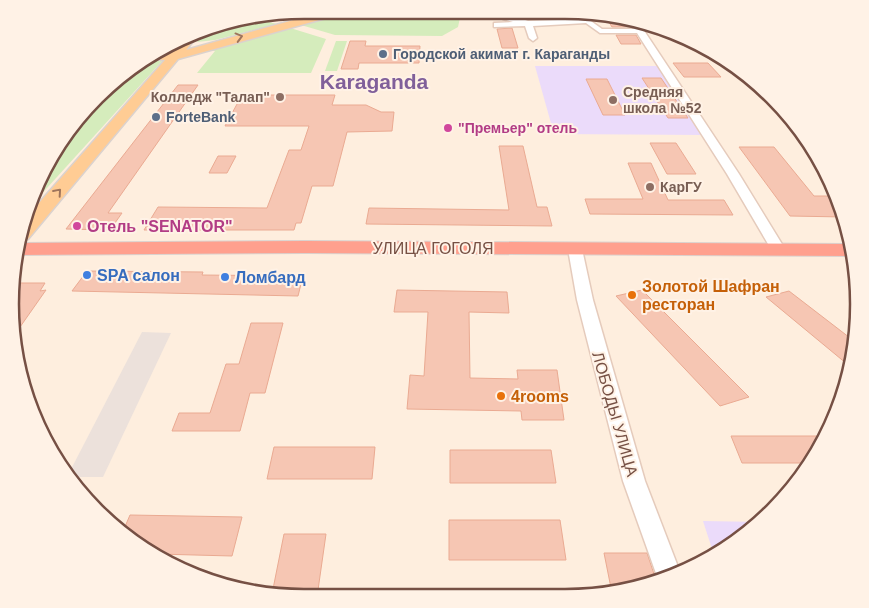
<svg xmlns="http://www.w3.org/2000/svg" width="869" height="608" viewBox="0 0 869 608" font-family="Arial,sans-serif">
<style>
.industrial{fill:#ece1db}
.education{fill:#ebdbfa}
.green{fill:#d5ecbc}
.building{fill:#f6c6b3;stroke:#eaaa92}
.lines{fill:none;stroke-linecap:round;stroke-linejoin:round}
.minor-casing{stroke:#e5cbbc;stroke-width:3}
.major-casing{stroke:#dbd2ce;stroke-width:3}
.highway-casing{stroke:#dbd2ce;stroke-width:2}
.minor{fill:#fff;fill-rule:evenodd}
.major{fill:#ffcc94;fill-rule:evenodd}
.highway{fill:#ffa08e;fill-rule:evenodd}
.oneway{stroke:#9f755c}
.service-dot{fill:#5c6f8a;stroke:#fff2e6;stroke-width:2}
.education-dot{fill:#8d6e63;stroke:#fff2e6;stroke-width:2}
.hotel-dot{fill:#d1479c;stroke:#fff2e6;stroke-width:2}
.shop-dot{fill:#3f7fe0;stroke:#fff2e6;stroke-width:2}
.food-dot{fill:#e8710a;stroke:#fff2e6;stroke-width:2}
.labels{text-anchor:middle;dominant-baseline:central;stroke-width:4;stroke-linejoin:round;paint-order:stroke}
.far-service-label{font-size:14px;font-weight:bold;fill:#4e5e75;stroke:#fff2e6;text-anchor:start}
.far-education-label{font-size:14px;font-weight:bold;fill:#785e54;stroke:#fff2e6;text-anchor:start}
.far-hotel-label{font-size:14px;font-weight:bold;fill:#b23c85;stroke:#fff2e6;text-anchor:start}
.hotel-label{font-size:16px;font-weight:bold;fill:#b23c85;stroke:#fff2e6;text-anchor:start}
.street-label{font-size:16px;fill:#765044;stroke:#fff2e6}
.shop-label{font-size:16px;font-weight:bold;fill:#366cbe;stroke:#fff2e6;text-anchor:start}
.food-label{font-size:16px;font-weight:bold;fill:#c56008;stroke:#fff2e6;text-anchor:start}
.far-town-label{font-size:21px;font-weight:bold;fill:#805f9a;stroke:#fff2e6}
.rim{fill:none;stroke:#765044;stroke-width:2.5}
</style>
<rect width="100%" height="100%" fill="#feeede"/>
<!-- industrial -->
<path class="industrial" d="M142,332L171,333L103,477H69L68,475Z"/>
<!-- education -->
<g class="education">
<path d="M535,66H658L704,135L554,134Z"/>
<path d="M703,521L761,522L714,555Z"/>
</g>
<!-- green -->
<g class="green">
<path d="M304,10H326L286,21L266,15Z"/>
<path d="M354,11L461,13L458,27L442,36L335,35L301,25Z"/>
<path d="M250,17L277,24L215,40L197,42C210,23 228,20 250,17Z"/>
<path d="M287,27L326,39L311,73H197L215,51L208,50Z"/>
<path d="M336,41H347L337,71H325Z"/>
<path d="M141,59H164L27,210L32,191L83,110Z"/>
</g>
<!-- building -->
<g class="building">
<path d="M607,19H627L631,27H612Z"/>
<path d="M512,28L518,48H502L497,29Z"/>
<path d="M616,35H636L641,44H621Z"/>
<path d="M350,41H366L365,46H420L419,63H359L358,69H341Z"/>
<path d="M673,63H708L721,77H684Z"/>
<path d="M642,78H661L688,118H668Z"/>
<path d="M586,79H607L625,115H603Z"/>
<path d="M178,85H198L108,213H122L110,230L66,229Z"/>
<path d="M242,95H335L332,105H366L381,112H394L392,131L347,132L333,186H312L301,223H296L294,230H144L158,207L267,208L289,150H301L309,126H225Z"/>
<path d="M650,143H676L696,174H667Z"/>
<path d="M499,146H523L537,207H547L552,226L366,224L369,208L509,210Z"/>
<path d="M739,147H774L814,196H836L843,209L844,217L790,216Z"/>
<path d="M218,156H236L227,173H209Z"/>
<path d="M628,163H651L668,200H724L733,215L590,214L585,199H643Z"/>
<path d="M87,271L203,272L202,275L303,276L298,296L72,291Z"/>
<path d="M13,283H45L40,291L46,290L13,337Z"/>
<path d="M397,290L507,292L509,313L469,312L470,378L518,379L517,370H557L564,420H522L521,411L407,409L410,375L424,376L428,312H394Z"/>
<path d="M642,290L749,397L720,406L616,296Z"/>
<path d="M789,291L854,341L847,364L766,297Z"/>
<path d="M251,323H283L265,393H250L240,431H172L179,413H210L226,364H239Z"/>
<path d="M731,436H827L806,463H742Z"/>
<path d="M274,447H375L372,479H267Z"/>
<path d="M450,450H551L556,483H450Z"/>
<path d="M130,515L242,517L232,556L157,554L124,529Z"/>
<path d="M449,520H560L566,560H449Z"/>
<path d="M284,534H326L317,597H285L272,594Z"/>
<path d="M604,553H647L656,580L612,593Z"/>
</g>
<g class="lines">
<!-- minor casing -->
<g class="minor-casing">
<g id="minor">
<path d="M500,14H508L528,21L588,19L602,29H634L632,25L633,23H639L739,174L785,249L783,252H773L771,249L727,174L637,33H600L586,23L533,26L537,38L533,41L529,38L525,26L494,27V23L513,22L503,19Z"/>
<path d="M575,245L580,246L582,249L593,300L645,481L680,572L658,579L623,481L577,300L568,249L570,246Z"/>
</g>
</g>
<!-- major casing -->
<g class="major-casing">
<path id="major" d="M330,10L345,11L344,13L178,59L28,239L19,240L25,219L165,60L144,58L156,52H171L181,41L190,37L194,40L186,50Z"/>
</g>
<!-- highway casing -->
<g class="highway-casing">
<path id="highway" d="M306,241L848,244L850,256L306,253L15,255L19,243Z"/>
</g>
<!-- minor -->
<use href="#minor" class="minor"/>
<!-- major -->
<use href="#major" class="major"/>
<!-- highway -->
<use href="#highway" class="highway"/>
</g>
<!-- one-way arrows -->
<defs><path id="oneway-chevron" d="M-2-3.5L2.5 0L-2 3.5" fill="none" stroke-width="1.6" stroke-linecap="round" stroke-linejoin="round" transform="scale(1.25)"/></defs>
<g class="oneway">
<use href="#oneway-chevron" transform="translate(239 37) rotate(-15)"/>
<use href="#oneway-chevron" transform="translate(58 192) rotate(-49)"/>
</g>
<!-- markers -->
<g class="service-dot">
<circle cx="383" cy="54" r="5"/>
<circle cx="156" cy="117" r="5"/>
</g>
<g class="education-dot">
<circle cx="280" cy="97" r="5"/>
<circle cx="613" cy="100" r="5"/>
<circle cx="650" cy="187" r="5"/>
</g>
<g class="hotel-dot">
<circle cx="448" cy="128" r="5"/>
<circle cx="77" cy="226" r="5"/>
</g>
<g class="shop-dot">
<circle cx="87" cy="275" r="5"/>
<circle cx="225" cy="277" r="5"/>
</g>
<g class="food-dot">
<circle cx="632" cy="295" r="5"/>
<circle cx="501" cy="396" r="5"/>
</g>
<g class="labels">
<!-- far-service labels -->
<g class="far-service-label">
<text x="393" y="54">Городской акимат г. Караганды</text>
<text x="166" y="117">ForteBank</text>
</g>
<!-- far-education labels -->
<g class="far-education-label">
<text x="623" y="92">Средняя<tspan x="623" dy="16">школа №52</tspan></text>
<text x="270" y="97" text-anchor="end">Колледж "Талап"</text>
<text x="660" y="187">КарГУ</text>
</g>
<!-- far-hotel labels -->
<g class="far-hotel-label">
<text x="458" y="128">"Премьер" отель</text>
</g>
<!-- hotel labels -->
<g class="hotel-label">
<text x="87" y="226">Отель "SENATOR"</text>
</g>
<!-- street labels -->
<g class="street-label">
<text x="433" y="248">УЛИЦА ГОГОЛЯ</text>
<text transform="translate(615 414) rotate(74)">ЛОБОДЫ УЛИЦА</text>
</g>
<!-- shop labels -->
<g class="shop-label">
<text x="97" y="275">SPA салон</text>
<text x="235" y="277">Ломбард</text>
</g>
<!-- food labels -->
<g class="food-label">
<text x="642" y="286">Золотой Шафран<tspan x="642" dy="18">ресторан</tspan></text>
<text x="511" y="396">4rooms</text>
</g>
<!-- far-town labels -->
<g class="far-town-label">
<text x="374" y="81">Karaganda</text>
</g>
</g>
<!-- crop -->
<path d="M0 0H869V608H0ZM304 19H565A285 285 0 0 1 850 304V304A285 285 0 0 1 565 589H304A285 285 0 0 1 19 304V304A285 285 0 0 1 304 19Z" fill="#fff2e6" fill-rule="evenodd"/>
<path class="rim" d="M304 19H565A285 285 0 0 1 850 304V304A285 285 0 0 1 565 589H304A285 285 0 0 1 19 304V304A285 285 0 0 1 304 19Z"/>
</svg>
